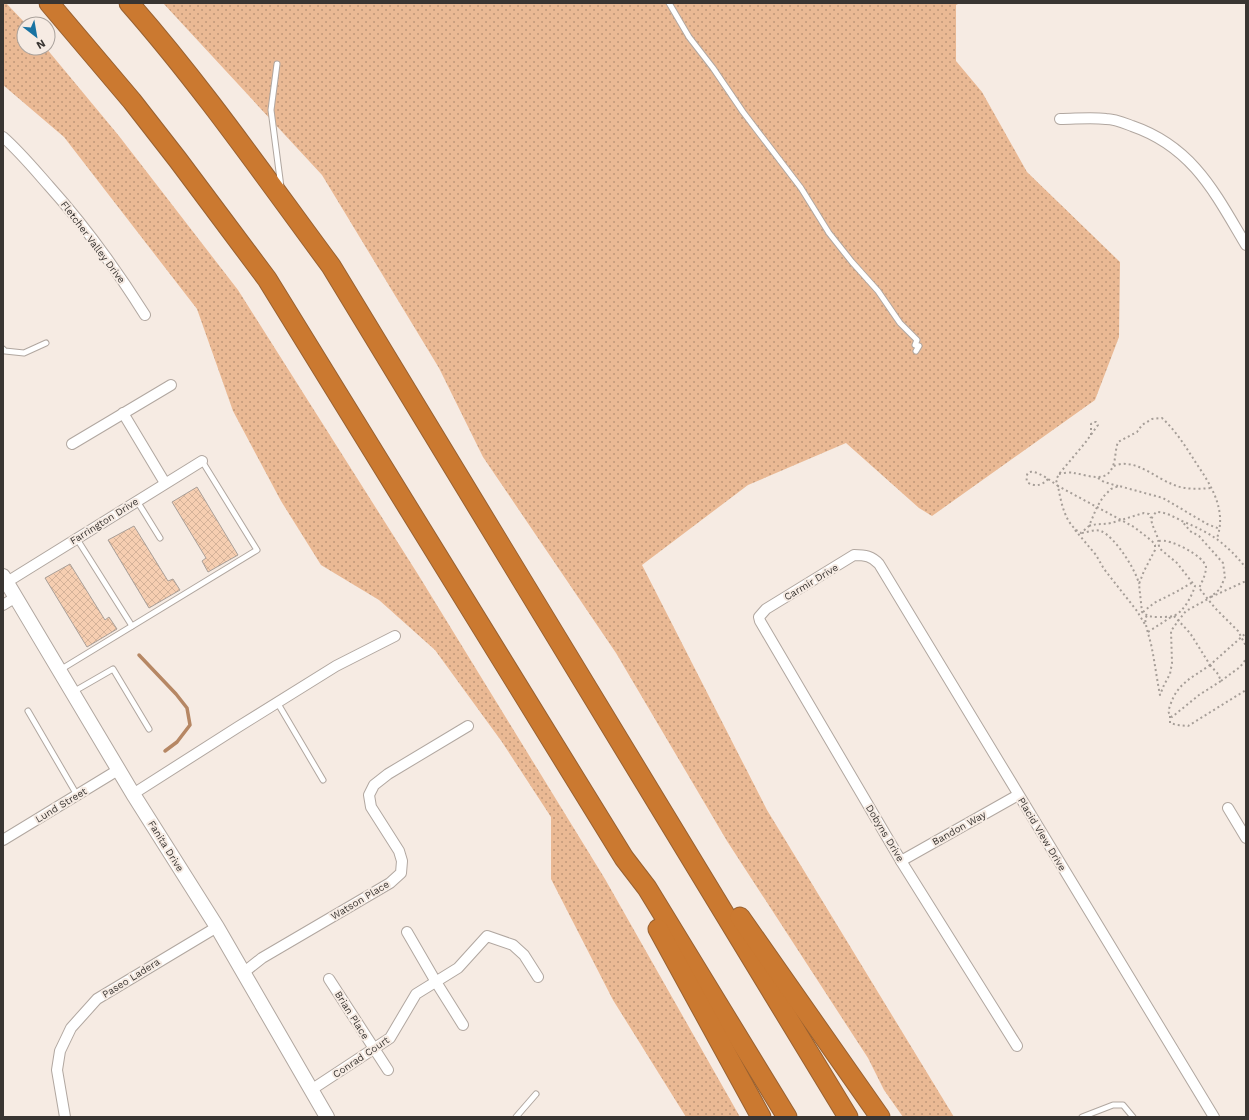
<svg xmlns="http://www.w3.org/2000/svg" width="1249" height="1120" viewBox="0 0 1249 1120" font-family="'Work Sans',sans-serif">
<style>
.grass{fill:url(#grass-dots)}
.lines{fill:none;stroke-linecap:round;stroke-linejoin:round}
.stream{stroke:#b68764;stroke-width:3.5}
.building{fill:url(#building-cross-hatch);stroke:#a99f98}
.lane-casing{stroke:#b1a7a0;stroke-width:7}
.street-casing{stroke:#b1a7a0;stroke-width:12}
.secondary-casing{stroke:#b1a7a0;stroke-width:16}
.highway-casing{stroke:#986131;stroke-width:21}
.path{stroke:#a69e98;stroke-width:2;stroke-dasharray:2 3;stroke-linecap:butt}
.lane{stroke:#fff;stroke-width:5}
.street{stroke:#fff;stroke-width:10}
.secondary{stroke:#fff;stroke-width:14}
.highway{stroke:#cb7930;stroke-width:19}
.labels{text-anchor:middle;dominant-baseline:central;stroke-width:4;stroke-linejoin:round;paint-order:stroke}
.street-label{font-size:10px;fill:#393532;stroke:#f6ebe3}
</style>
<defs>
<pattern id="grass-dots" width="8" height="8" patternUnits="userSpaceOnUse"><rect width="8" height="8" fill="#eab994"/><path d="M2 2h.1M6 6h.1" fill="none" stroke="#bf9779" stroke-width="1.8" stroke-linecap="round"/></pattern>
<pattern id="building-cross-hatch" width="8" height="8" patternUnits="userSpaceOnUse"><rect width="8" height="8" fill="#f6ceb1"/><path d="M0 0l8 8M0 8l8-8" fill="none" stroke="#d4b299"/></pattern>
</defs>
<rect width="100%" height="100%" fill="#f6ebe3"/>
<!-- grass -->
<g class="grass">
<path d="M3,3H6L26,24H24V48H46L119,136L238,290L419,576L605,879L740,1117H686L613,1000L551,879V817L502,742L435,650L379,600L321,565L281,501L233,411L197,309L64,137L3,85Z"/>
<path d="M163,3H960L956,5V61L982,92L1027,172L1120,262L1119,337L1095,400L932,516L919,508L846,443L748,485L642,565L767,810L954,1117H903L884,1090L868,1058L727,841L616,653L483,457L439,368L322,175Z"/>
</g>
<g class="lines">
<!-- stream -->
<path class="stream" d="M139,655L176,694L187,708L190,725L177,742L165,751"/>
</g>
<!-- building -->
<g class="building">
<path d="M197,487L238,555L208,572L202,561L206,558L172,502Z"/>
<path d="M134,526L168,581L173,579L180,590L149,608L108,540Z"/>
<path d="M70,564L105,620L109,617L117,629L87,647L45,578Z"/>
</g>
<g class="lines">
<!-- lane casing -->
<g class="lane-casing">
<g id="lane">
<path d="M669,3L689,37L713,68L743,112L801,188L829,233L852,262L878,291L900,323L917,340L915,345L919,346L916,351"/>
<path d="M277,64L271,110L281,187"/>
<path d="M3,349L5,351L24,353L46,343"/>
<path d="M137,501L160,538"/>
<path d="M77,539L132,626"/>
<path d="M60,670L257,550L202,461"/>
<path d="M73,692L113,669L149,729"/>
<path d="M277,702L323,780"/>
<path d="M28,711L77,795"/>
<path d="M516,1117L536,1094"/>
<path d="M1082,1117L1113,1105H1123L1133,1117"/>
</g>
</g>
<!-- street casing -->
<g class="street-casing">
<g id="street">
<path d="M1060,119C1075,119 1091,117 1106,119C1115,119 1124,123 1132,126C1193,147 1215,193 1246,245"/>
<path d="M3,137C20,152 34,169 49,186C85,226 116,269 145,315"/>
<path d="M123,413L165,483"/>
<path d="M72,444L171,385"/>
<path d="M7,582L202,461"/>
<path d="M3,605L16,597"/>
<path d="M133,794L238,727L336,666L395,636"/>
<path d="M1228,808L1246,838"/>
<path d="M3,840L118,770"/>
<path d="M901,861L1018,795"/>
<path d="M407,932L436,982L463,1025"/>
<path d="M243,973L262,958L390,883L401,873L402,861L399,851L371,807L369,795L374,785L388,774L468,726"/>
<path d="M329,979L388,1070"/>
<path d="M1017,1046L901,861L760,621L759,617L766,609L854,555C865,555 872,556 879,564L1214,1117"/>
<path d="M311,1090L390,1038L416,994L458,968L487,936L513,945L524,955L538,977"/>
<path d="M65,1117L57,1070L60,1051L71,1028L97,999L217,927"/>
</g>
</g>
<!-- secondary casing -->
<g class="secondary-casing">
<path id="secondary" d="M3,576L133,794L217,927L327,1117"/>
</g>
<!-- highway casing -->
<g class="highway-casing">
<g id="highway">
<path d="M49,3L132,101L178,160L267,279L624,858L647,888L787,1117"/>
<path d="M129,3C202,86 265,177 331,266L848,1117"/>
<path d="M740,917L880,1117"/>
<path d="M658,929L761,1117"/>
</g>
</g>
<!-- path -->
<g class="path">
<path d="M1091,435V424L1094,422H1096L1098,425L1085,443L1059,474L1056,480L1058,486L1134,527L1152,541L1155,545V550L1144,571L1139,584L1142,612C1148,617 1153,617 1160,617C1164,617 1169,617 1173,616C1183,613 1192,596 1195,586L1177,563L1159,548C1159,535 1153,530 1151,519L1156,512C1166,512 1174,517 1182,521C1211,533 1226,543 1246,568"/>
<path d="M1114,466C1117,465 1122,463 1126,464C1141,464 1158,479 1172,484C1184,490 1198,489 1212,488"/>
<path d="M1059,474C1064,473 1070,472 1074,473C1088,475 1106,484 1113,466C1116,458 1115,450 1118,442L1137,432L1142,425L1152,419L1162,418C1176,431 1186,447 1196,463C1211,485 1227,510 1217,538"/>
<path d="M1098,478L1104,482L1118,486"/>
<path d="M1048,479C1042,486 1034,487 1027,482C1023,459 1051,481 1058,486C1061,502 1065,525 1081,533L1089,526L1097,507L1103,497L1111,489L1119,486L1163,498L1207,524L1220,529"/>
<path d="M1089,526C1097,523 1102,525 1111,523C1122,520 1133,516 1144,513L1149,514L1151,518"/>
<path d="M1075,530L1096,555L1104,569L1137,611L1146,626"/>
<path d="M1082,533C1088,532 1095,529 1101,531C1115,537 1136,570 1139,584"/>
<path d="M1159,541C1170,538 1204,556 1206,567C1206,574 1202,582 1199,588L1215,608L1238,631L1246,646"/>
<path d="M1211,597L1246,581"/>
<path d="M1143,612L1154,603L1176,592L1193,582"/>
<path d="M1147,616L1145,618C1146,629 1150,638 1152,649C1155,664 1157,680 1160,695L1164,685L1170,674L1172,663L1171,631L1178,621L1186,611L1208,599L1220,589L1225,577L1223,563L1199,536L1190,531L1182,521"/>
<path d="M1174,616L1190,633L1210,665L1246,633"/>
<path d="M1148,632L1171,617"/>
<path d="M1210,665L1218,674L1221,681L1199,695L1172,717C1168,714 1168,711 1170,706C1177,683 1192,678 1210,665Z"/>
<path d="M1221,681L1240,667L1246,659"/>
<path d="M1170,716V723L1177,725L1188,726L1246,690"/>
</g>
<!-- lane -->
<use href="#lane" class="lane"/>
<!-- street -->
<use href="#street" class="street"/>
<!-- secondary -->
<use href="#secondary" class="secondary"/>
<!-- highway -->
<use href="#highway" class="highway"/>
</g>
<g class="labels">
<!-- street labels -->
<g class="street-label">
<text transform="translate(93 242) rotate(53)">Fletcher Valley Drive</text>
<text transform="translate(104 521) rotate(-32)">Farrington Drive</text>
<text transform="translate(811 582) rotate(-31)">Carmir Drive</text>
<text transform="translate(61 805) rotate(-31)">Lund Street</text>
<text transform="translate(959 828) rotate(-29)">Bandon Way</text>
<text transform="translate(885 833) rotate(59)">Dobyns Drive</text>
<text transform="translate(1042 834) rotate(59)">Placid View Drive</text>
<text transform="translate(166 846) rotate(58)">Fanita Drive</text>
<text transform="translate(360 900) rotate(-31)">Watson Place</text>
<text transform="translate(131 978) rotate(-32)">Paseo Ladera</text>
<text transform="translate(352 1015) rotate(58)">Brian Place</text>
<text transform="translate(361 1057) rotate(-34)">Conrad Court</text>
</g>
</g>
<!-- border -->
<rect width="1249" height="1120" fill="none" stroke="#393532" stroke-width="8"/>
<!-- north arrow -->
<g transform="translate(36 36) rotate(149)"><circle r="19" fill="#f6ebe3" stroke="#aaa29c"/>
<path d="M0-3L7 15L0 10L-7 15Z" fill="#1973a2"/>
<text y="-6" font-size="11" font-weight="bold" text-anchor="middle" fill="#393532">N</text>
</g>
</svg>
